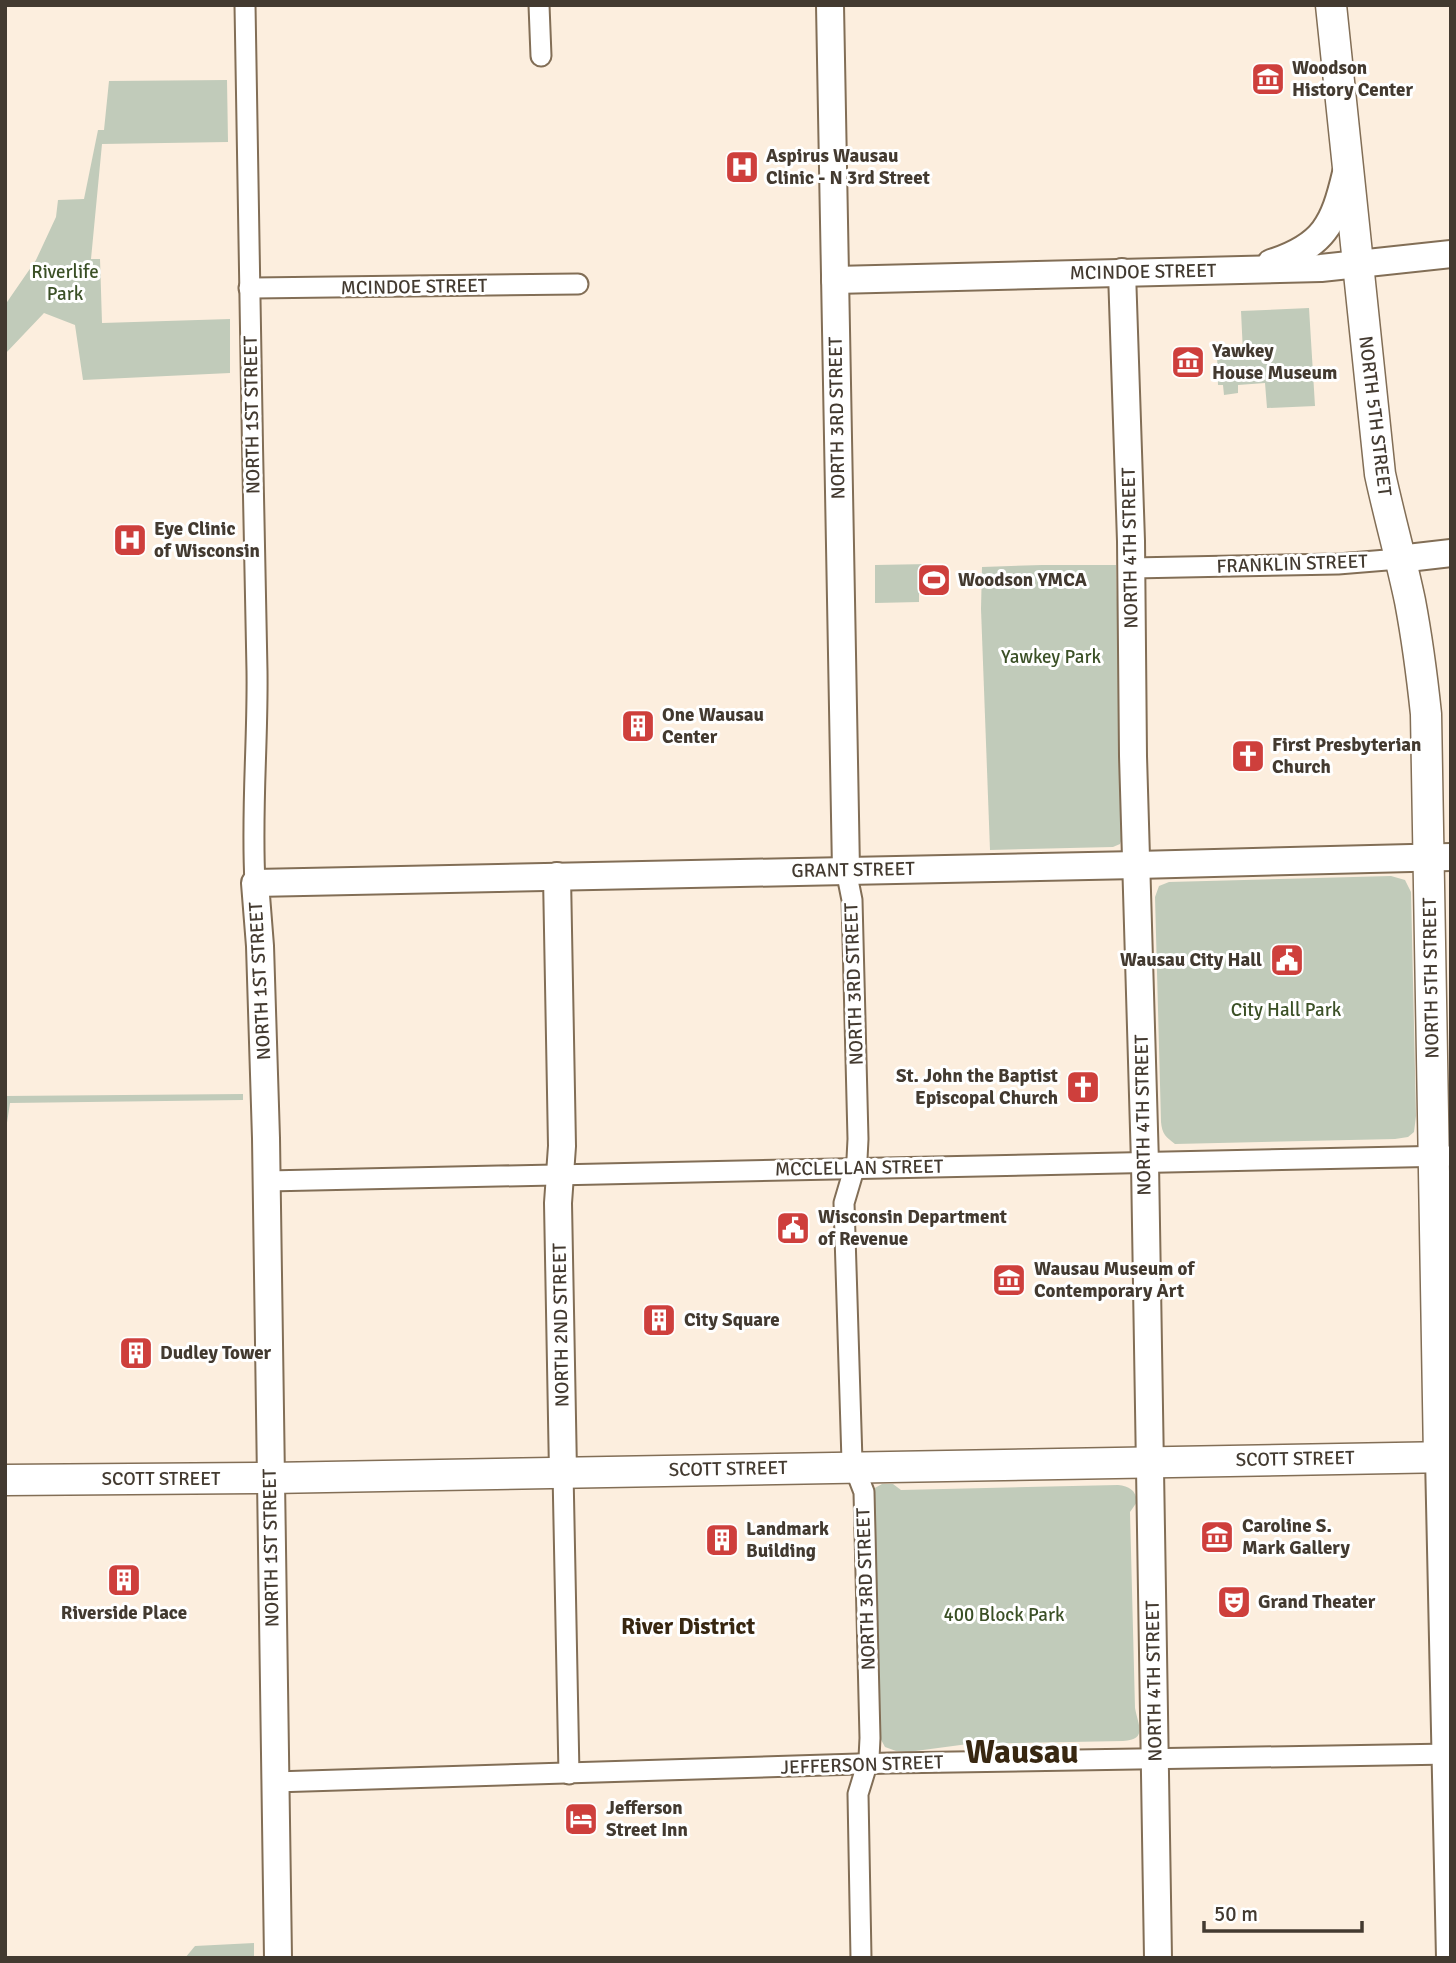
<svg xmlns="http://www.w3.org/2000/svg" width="1456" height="1963" viewBox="0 0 1456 1963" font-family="Signika,sans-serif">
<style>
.green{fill:#c1cbba}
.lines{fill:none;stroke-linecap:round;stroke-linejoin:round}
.street-casing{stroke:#826e56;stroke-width:23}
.secondary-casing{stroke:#826e56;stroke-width:30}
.primary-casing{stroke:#826e56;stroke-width:33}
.street{stroke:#fff;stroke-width:19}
.secondary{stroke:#fff;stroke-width:26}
.primary{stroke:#fff;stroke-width:30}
.labels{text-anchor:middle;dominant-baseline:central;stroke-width:6;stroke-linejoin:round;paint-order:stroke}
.poi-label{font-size:19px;font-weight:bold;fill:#433a30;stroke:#fff;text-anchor:start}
.park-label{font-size:19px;fill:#3b5026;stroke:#fff}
.street-label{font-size:19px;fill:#433a30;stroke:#fff}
.quarter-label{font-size:23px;font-weight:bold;fill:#382711;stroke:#fff}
.town-label{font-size:33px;font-weight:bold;fill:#382711;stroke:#fff}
</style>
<rect width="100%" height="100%" fill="#fceede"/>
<!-- green -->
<g class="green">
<path d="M227,80L228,142L102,144L91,259H100L102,323L230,319V373L83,380L75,325L44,313L5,354V305L36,260L56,217L58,200L84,199L98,130H104L109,81Z"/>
<path d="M1309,308L1315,406L1267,408L1265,383L1238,385V393L1224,395L1223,385H1218L1217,354L1243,353L1241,311Z"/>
<path d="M929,564L930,594H919V602L875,603V565Z"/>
<path d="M1042,565H1116L1123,835L1120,844L1113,847L990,850L981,609L982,567Z"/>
<path d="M1391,876L1405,880L1411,892L1416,1116L1414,1132L1408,1137L1395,1139L1175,1144C1166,1137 1162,1134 1161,1122L1155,897L1159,886L1169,882Z"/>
<path d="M243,1094V1100L10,1103L5,1136V1096Z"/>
<path d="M882,1484H893L901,1490L1118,1485C1129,1486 1136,1490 1137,1502L1130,1512L1135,1708C1138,1725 1148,1740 1123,1741L968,1744L908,1752L896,1751L885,1747L880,1738L879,1722L873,1489Z"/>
<path d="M254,1943V1958H185L195,1946Z"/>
</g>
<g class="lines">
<!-- street casing -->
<g class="street-casing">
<g id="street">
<path d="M245,5C247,227 253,449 257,671C258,742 251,812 255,883"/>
<path d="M539,5L541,56"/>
<path d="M249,288L578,284"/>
<path d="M1132,568L1338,564L1399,559"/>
<path d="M846,870L852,900L858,1139L857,1159L844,1203L852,1461L864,1492L870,1738L869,1758L858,1794L861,1958"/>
<path d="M267,1181L1451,1156"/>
<path d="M563,1472L569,1774"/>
<path d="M274,1782L890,1763L1451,1754"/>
</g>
</g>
<!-- secondary casing -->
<g class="secondary-casing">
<g id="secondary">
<path d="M830,5L846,870"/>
<path d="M1271,263C1324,246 1334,224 1346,173"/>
<path d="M1122,272L1131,541L1133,756L1145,1163L1158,1958"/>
<path d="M835,280L1321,268L1451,254"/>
<path d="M1399,559L1451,553"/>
<path d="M557,876L562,1146L558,1203L563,1472"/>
<path d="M1439,1457L1450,1958"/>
<path d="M278,1958L266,1138L260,946L255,883L1137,865L1451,857"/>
</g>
</g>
<!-- primary casing -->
<g class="primary-casing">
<g id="primary">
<path d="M1331,5L1380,474C1389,516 1401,558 1410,601C1417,638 1422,676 1426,714L1439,1457"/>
<path d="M5,1480L270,1478L1451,1457"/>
</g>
</g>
<!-- street -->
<use href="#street" class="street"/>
<!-- secondary -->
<use href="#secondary" class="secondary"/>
<!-- primary -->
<use href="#primary" class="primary"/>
</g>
<!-- icons -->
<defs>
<g id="museum-square" transform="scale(1.75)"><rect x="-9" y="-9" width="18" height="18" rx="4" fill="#ce3f3c" stroke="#fff"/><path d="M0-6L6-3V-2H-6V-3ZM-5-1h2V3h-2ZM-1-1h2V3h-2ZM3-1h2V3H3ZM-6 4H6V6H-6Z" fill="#fff"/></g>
<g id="hospital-square" transform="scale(1.75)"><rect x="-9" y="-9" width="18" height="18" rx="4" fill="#ce3f3c" stroke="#fff"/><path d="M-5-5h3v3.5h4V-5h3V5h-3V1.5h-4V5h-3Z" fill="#fff"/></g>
<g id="stadium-square" transform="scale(1.75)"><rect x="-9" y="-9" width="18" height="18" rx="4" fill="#ce3f3c" stroke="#fff"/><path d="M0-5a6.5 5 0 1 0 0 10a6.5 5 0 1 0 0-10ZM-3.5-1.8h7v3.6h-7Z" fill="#fff"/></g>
<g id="building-square" transform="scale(1.75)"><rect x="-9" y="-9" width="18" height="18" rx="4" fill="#ce3f3c" stroke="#fff"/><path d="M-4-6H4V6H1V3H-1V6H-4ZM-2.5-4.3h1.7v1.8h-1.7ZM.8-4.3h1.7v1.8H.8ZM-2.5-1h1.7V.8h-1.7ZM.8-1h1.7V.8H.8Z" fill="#fff"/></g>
<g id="church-square" transform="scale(1.75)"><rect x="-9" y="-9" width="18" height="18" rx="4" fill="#ce3f3c" stroke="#fff"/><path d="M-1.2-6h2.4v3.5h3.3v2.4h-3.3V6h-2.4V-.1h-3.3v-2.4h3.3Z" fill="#fff"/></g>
<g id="civic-square" transform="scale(1.75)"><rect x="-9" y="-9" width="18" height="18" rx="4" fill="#ce3f3c" stroke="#fff"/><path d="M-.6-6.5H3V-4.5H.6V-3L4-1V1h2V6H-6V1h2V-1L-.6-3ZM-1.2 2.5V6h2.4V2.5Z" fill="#fff"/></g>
<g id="theatre-square" transform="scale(1.75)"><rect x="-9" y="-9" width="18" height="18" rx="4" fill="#ce3f3c" stroke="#fff"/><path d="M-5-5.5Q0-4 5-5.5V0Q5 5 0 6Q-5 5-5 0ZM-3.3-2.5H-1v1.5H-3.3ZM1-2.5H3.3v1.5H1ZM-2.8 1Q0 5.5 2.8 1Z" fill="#fff"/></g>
<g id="hotel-square" transform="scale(1.75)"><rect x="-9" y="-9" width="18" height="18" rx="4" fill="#ce3f3c" stroke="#fff"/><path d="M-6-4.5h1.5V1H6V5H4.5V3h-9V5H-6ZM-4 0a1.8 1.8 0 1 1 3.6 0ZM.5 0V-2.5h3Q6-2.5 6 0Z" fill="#fff"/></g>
</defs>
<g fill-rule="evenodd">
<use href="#museum-square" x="1268" y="79"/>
<use href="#hospital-square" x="742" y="167"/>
<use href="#museum-square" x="1188" y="362"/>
<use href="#hospital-square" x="130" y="540"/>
<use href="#stadium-square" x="934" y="580"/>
<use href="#building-square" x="638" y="726"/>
<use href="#church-square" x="1248" y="756"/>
<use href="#civic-square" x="1287" y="960"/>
<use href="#church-square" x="1083" y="1087"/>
<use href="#civic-square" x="793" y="1228"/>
<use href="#museum-square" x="1009" y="1280"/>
<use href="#building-square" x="659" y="1320"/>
<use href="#building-square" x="136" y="1353"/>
<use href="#museum-square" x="1217" y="1537"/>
<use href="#building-square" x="722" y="1540"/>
<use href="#building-square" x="124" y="1580"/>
<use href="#theatre-square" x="1234" y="1602"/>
<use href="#hotel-square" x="581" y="1819"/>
</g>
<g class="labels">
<!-- poi labels -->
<g class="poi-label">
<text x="1292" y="68">Woodson<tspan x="1292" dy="22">History Center</tspan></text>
<text x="766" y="156">Aspirus Wausau<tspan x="766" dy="22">Clinic - N 3rd Street</tspan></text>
<text x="1212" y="351">Yawkey<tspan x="1212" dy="22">House Museum</tspan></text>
<text x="154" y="529">Eye Clinic<tspan x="154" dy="22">of Wisconsin</tspan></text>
<text x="958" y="580">Woodson YMCA</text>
<text x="662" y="715">One Wausau<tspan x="662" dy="22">Center</tspan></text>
<text x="1272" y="745">First Presbyterian<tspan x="1272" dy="22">Church</tspan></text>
<text x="1262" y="960" text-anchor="end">Wausau City Hall</text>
<text x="1058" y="1076" text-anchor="end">St. John the Baptist<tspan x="1058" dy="22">Episcopal Church</tspan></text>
<text x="818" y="1217">Wisconsin Department<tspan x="818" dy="22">of Revenue</tspan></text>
<text x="1034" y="1269">Wausau Museum of<tspan x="1034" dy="22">Contemporary Art</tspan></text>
<text x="684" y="1320">City Square</text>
<text x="160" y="1353">Dudley Tower</text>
<text x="1242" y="1526">Caroline S.<tspan x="1242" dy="22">Mark Gallery</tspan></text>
<text x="746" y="1529">Landmark<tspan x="746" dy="22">Building</tspan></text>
<text x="1258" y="1602">Grand Theater</text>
<text x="124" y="1613" text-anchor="middle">Riverside Place</text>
<text x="606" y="1808">Jefferson<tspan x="606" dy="22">Street Inn</tspan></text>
</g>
<!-- park labels -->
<g class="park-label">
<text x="65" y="272">Riverlife<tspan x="65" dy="22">Park</tspan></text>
<text x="1051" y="657">Yawkey Park</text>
<text x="1286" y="1010">City Hall Park</text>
<text x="1004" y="1615">400 Block Park</text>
</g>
<!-- street labels -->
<g class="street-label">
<text transform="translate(1143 272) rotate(-1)">MCINDOE STREET</text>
<text transform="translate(414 287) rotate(-1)">MCINDOE STREET</text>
<text transform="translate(252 415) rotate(-91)">NORTH 1ST STREET</text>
<text transform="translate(1375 416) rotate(83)">NORTH 5TH STREET</text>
<text transform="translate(837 418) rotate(-91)">NORTH 3RD STREET</text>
<text transform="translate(1130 548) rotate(-91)">NORTH 4TH STREET</text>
<text transform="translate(1292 564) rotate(-2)">FRANKLIN STREET</text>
<text transform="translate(853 870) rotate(-1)">GRANT STREET</text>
<text transform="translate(1431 978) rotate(-91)">NORTH 5TH STREET</text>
<text transform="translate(260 981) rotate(-93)">NORTH 1ST STREET</text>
<text transform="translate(854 984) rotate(-92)">NORTH 3RD STREET</text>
<text transform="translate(1143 1115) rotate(-91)">NORTH 4TH STREET</text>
<text transform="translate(859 1168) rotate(-1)">MCCLELLAN STREET</text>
<text transform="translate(561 1325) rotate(-91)">NORTH 2ND STREET</text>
<text transform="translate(1295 1459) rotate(-1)">SCOTT STREET</text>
<text transform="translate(728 1469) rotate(-1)">SCOTT STREET</text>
<text x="161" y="1479">SCOTT STREET</text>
<text transform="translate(271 1548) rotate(-91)">NORTH 1ST STREET</text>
<text transform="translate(866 1589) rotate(-92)">NORTH 3RD STREET</text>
<text transform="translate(1154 1681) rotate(-91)">NORTH 4TH STREET</text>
<text transform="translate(862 1765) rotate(-2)">JEFFERSON STREET</text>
</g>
<!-- quarter labels -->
<g class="quarter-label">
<text x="688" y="1626">River District</text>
</g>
<!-- town labels -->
<g class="town-label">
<text x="1022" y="1752">Wausau</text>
</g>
</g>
<!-- border -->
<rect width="1456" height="1963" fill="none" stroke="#433a30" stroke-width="14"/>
<!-- scale -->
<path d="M1204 1921v10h158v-10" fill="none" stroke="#433a30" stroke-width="3.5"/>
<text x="1214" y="1921" font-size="21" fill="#433a30" stroke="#ffffff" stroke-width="5" paint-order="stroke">50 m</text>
</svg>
